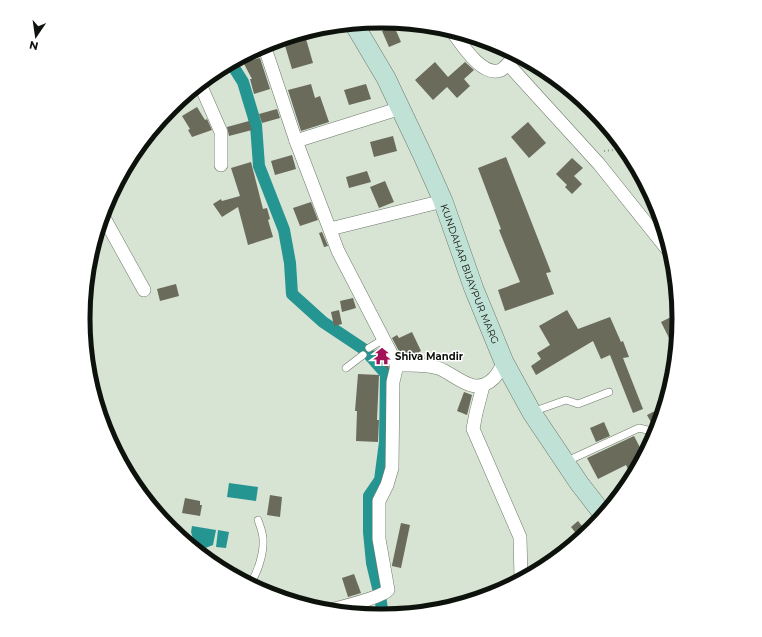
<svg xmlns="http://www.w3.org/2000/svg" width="762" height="637" viewBox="0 0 762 637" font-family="Montserrat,sans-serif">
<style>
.water{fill:#259592}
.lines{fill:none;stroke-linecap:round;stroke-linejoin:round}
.canal{stroke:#259592;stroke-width:12}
.building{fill:#6a6b5b}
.lane-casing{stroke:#6e796a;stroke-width:8}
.street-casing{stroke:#6e796a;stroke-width:14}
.secondary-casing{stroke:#6e796a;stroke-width:20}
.path{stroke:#8b9488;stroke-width:2;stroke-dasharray:1 3;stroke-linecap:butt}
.lane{stroke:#fff;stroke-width:7}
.street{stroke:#fff;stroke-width:13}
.secondary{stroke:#c0e2d6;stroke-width:19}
.labels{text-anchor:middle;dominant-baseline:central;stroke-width:3;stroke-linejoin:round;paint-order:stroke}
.street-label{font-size:10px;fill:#0e120c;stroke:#fff}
.poi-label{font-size:10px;font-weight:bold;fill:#0e120c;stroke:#fff;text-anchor:start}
.rim{fill:none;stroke:#0e120c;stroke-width:5}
</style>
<rect width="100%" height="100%" fill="#d7e3d3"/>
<!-- water -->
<g class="water">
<path d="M229,483L258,487L256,501L227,497Z"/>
<path d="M192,526L216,530L213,545L203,549L196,548L191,532Z"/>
<path d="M218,530L229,532L226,548L216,547Z"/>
</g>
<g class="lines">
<!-- canal -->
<path class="canal" d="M231,63L243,82L256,125L259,166L284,230L290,263L292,294L323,322L365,350L386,374L385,442L380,480L369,496V532L372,563L380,596L383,616"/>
</g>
<!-- building -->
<g class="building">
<path d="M394,26L401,42L389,47L382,31Z"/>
<path d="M304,32L313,63L292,69L283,39Z"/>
<path d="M260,58L270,89L254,94L250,79H252L243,62Z"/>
<path d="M435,62L448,77L465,62L474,70L464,79L470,86L457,98L447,87L433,100L415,80Z"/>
<path d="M311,84L315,98L320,96L329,122L301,131L288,90Z"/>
<path d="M366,84L371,99L349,105L344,90Z"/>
<path d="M197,107L205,120L207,119L212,130L192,137L188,130L190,129L182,116Z"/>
<path d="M277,109L280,118L262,123L259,114Z"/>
<path d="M249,121L252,130L229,136L227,127Z"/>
<path d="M528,122L546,143L529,158L511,137Z"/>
<path d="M393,136L397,151L374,157L370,142Z"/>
<path d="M292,155L296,169L275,175L271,161Z"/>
<path d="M506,157L551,272L546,273L554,294L505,311L498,290L520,282L499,230L501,229L478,168Z"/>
<path d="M572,158L583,168L574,176L582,184L572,194L565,187L567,185L556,174Z"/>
<path d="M251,162L263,209L267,208L270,219L268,220L273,237L248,245L238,207L222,217L213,204L221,199L222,201L240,196L231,168Z"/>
<path d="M367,171L371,182L349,188L346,177Z"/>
<path d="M385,181L394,202L379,208L370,187Z"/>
<path d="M311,202L318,220L300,226L293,208Z"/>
<path d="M322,232L328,246L324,247L319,233Z"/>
<path d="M176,284L179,296L160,301L157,289Z"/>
<path d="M353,298L356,308L342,312L340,301Z"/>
<path d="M339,310L342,324L334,326L331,312Z"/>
<path d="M567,310L578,329L610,317L621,342L623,341L629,357L623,358L643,409L633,413L610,355L601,359L593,341L536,375L531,366L541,359L537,353L550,345L539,326Z"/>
<path d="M671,317L677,336L669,338L661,322Z"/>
<path d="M412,332L421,351L410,357L409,355L402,357L392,338L397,335L399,338Z"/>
<path d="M379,348L389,366L388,370L372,352Z"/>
<path d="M358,374L379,375L377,420H379L378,442L356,441L357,411H355Z"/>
<path d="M464,392L472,395L467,415L457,411Z"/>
<path d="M657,410L661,417L657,427L653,426L647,415Z"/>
<path d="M604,422L610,436L596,442L590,428Z"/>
<path d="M634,436L644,455L632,477L626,465L598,479L587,458Z"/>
<path d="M270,495L282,497L280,517L267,515Z"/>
<path d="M185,498L200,501V505H202L200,516L182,513Z"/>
<path d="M578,521L586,531L579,537L571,527Z"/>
<path d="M401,523L410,525L401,568L392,566V565Z"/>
<path d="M354,574L361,593L348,597L342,578Z"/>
</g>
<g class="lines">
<!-- lane casing -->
<g class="lane-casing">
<g id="lane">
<path d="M369,348L384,339"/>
<path d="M346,368L363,355"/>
<path d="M532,412L566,400L578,404L609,392"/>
<path d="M565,462L639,428L656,432"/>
<path d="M250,584C258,572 264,553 263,539C263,533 260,526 258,520"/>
</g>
</g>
<!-- street casing -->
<g class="street-casing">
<g id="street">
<path d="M452,31C461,43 482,78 501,70C503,69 506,66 508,64"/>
<path d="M264,45L296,141L338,251L397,365L393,382L392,468L387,485L379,501V539L388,590C382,597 339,608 327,611"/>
<path d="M517,55L508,64L599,164L671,254"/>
<path d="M200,84L221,132V165"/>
<path d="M296,141L401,108"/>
<path d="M103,216L144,290"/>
<path d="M330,229L443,201"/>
<path d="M397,365C410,365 426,364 438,368C457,375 474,398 494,378C498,374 501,367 504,362"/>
<path d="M483,386L476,413L473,429L520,537L521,579"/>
</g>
</g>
<!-- secondary casing -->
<g class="secondary-casing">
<g id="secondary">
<path id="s1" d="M354,24L386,78L423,156L443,201L474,289L504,362L532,413L579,483L603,514"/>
</g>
</g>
<!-- path -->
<path class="path" d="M604,151L623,149L626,150"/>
<!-- lane -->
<use href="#lane" class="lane"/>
<!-- street -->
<use href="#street" class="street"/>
<!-- secondary -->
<use href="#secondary" class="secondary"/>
</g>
<!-- icons -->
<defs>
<g id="temple-bare" transform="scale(1.38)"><path d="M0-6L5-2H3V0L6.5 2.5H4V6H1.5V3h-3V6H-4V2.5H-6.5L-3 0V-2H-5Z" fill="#a21359" stroke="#fff" stroke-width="2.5" paint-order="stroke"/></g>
</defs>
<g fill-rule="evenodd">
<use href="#temple-bare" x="382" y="356"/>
</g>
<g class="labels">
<!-- street labels -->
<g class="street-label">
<text stroke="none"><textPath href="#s1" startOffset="276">KUNDAHAR BIJAYPUR MARG</textPath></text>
</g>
<!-- poi labels -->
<g class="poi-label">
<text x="395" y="356">Shiva Mandir</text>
</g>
</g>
<!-- crop -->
<path d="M0 0H762V637H0ZM380 28H382A290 290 0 0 1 672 318V319A290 290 0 0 1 382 609H380A290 290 0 0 1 90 319V318A290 290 0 0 1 380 28Z" fill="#fff" fill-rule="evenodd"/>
<path class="rim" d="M380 28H382A290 290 0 0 1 672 318V319A290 290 0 0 1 382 609H380A290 290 0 0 1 90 319V318A290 290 0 0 1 380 28Z"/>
<!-- north arrow -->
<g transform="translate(36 36) rotate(193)" stroke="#ffffff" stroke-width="3" paint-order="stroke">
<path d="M0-3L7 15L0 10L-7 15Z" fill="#0e120c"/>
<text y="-6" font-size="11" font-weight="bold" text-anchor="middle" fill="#0e120c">N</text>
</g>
</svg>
